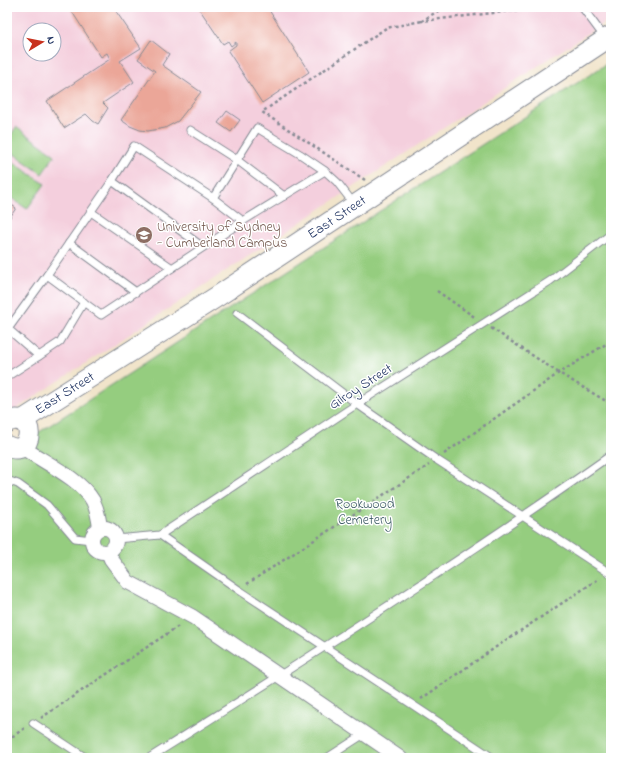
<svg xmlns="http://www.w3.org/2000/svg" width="618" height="765" viewBox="0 0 618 765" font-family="'Indie Flower',sans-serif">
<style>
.built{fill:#f4cfdd;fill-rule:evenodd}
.green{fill:#95cd7f;stroke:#587e6e}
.building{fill:#eba698}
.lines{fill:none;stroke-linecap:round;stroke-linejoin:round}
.lane-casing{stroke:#868a94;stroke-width:9}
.street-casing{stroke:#868a94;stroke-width:16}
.secondary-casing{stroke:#868a94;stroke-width:22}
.path{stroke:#868a94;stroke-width:2.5;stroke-dasharray:3 3;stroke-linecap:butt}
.lane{stroke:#fff;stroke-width:7}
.street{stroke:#fff;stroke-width:14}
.secondary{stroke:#fff;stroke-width:20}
.labels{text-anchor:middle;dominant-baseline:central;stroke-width:3;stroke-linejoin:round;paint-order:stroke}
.street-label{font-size:14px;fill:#1b2f5e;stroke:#fff}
.education-label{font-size:14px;fill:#785e54;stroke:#fff;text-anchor:start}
.park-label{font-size:14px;fill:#405e68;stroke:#fff}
</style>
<rect width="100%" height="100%" fill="#fff"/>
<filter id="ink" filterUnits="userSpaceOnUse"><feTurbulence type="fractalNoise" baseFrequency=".025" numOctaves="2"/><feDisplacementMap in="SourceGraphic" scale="8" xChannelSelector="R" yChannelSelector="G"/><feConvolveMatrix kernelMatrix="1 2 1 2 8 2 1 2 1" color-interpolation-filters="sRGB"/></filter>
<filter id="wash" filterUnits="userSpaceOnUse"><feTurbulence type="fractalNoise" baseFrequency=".012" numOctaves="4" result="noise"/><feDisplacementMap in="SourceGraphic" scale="16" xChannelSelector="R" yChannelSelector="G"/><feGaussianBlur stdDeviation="0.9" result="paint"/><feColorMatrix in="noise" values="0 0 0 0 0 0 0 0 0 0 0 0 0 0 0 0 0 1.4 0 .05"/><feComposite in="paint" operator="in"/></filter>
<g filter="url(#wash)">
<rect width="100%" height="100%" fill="#f1e4ca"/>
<!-- built -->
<path class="built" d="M7,7H611V18L7,415ZM30,30H54V54H30Z"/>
<!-- green -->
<g class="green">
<path d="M611,61V758H7V453Z"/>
<path d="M16,127L55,155L42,174L7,149V141Z"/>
<path d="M7,158L45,184L27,209L7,195Z"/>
</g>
<g id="blocks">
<!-- building -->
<g class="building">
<path d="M69,7H113L141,48L120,61L134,82L103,103L108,108L98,124L93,121L86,114L64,128L47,101L110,59L107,53L101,57Z"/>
<path d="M198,7H267L309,72L262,103L228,51L236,45V42L231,46L228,41L223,44Z"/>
<path d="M151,40L169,54L162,65L201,92L178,121L165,128L148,131L140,130L130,126L121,120L155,71L138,59Z"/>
<path d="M227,111L240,120L231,132L218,123Z"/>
<path d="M7,202L16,208L7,222Z"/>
</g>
</g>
</g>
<g filter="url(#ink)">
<use href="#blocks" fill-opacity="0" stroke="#868a94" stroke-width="1"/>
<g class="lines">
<!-- lane casing -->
<g class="lane-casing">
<g id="lane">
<path d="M582,7L605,38"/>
<path d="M190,130L237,160L284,196"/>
<path d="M112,181L134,146L213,198L257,128L300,154L325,171"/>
<path d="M213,198L243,221"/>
<path d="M91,212L172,268"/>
<path d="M69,243L136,292"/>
<path d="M47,275L112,181L203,247"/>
<path d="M84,302L60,342L39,356L8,329L47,275L101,315L243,221L325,171L337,182L354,204"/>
<path d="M237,313L357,404L437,460L611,574"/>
<path d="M7,372L11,374L39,356"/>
<path d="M7,480L18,484L47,505L75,538L91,540"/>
<path d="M160,535L239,590L493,758"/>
<path d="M116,539L160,535L357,404L550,281L611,234"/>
<path d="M33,723L86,758"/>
<path d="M149,758C305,660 461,561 611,455"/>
<path d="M327,758L364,734"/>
</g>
</g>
<!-- street casing -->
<g class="street-casing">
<g id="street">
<path d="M23,446L28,451C48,464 81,480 93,501C97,509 99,519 100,528"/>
<circle cx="104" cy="540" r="12"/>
<path d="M108,552L111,559L128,582L193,617L400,758"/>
</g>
</g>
<!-- secondary casing -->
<g class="secondary-casing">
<g id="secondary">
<path id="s1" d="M21,421L218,296L611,36"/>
<path d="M7,422C37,408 35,460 7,446"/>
</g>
</g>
<!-- path -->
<g class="path">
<path d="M444,7L422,21L546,7"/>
<path d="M365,180L262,112L386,28L422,21"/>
<path d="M437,291L476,318"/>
<path d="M491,328L559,373L611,404"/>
<path d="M444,454L559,373L611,341"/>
<path d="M247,584L429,465"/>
<path d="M421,699L499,645L600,578"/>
<path d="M41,718L180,625"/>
<path d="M7,740L25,728"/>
</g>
<!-- lane -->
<use href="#lane" class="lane"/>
<!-- street -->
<use href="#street" class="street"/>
<!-- secondary -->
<use href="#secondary" class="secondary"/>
</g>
</g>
<!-- icons -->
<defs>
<g id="university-disc" transform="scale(0.9)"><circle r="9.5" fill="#8d6e63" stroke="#fff"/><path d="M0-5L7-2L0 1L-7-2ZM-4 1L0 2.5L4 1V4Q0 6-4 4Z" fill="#fff"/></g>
</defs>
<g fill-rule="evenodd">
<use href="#university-disc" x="144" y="235"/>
</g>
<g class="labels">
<!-- street labels -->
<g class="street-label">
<text stroke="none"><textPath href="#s1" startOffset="376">East Street</textPath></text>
<text transform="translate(361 387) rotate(-33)">Gilroy Street</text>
<text stroke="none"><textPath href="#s1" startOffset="52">East Street</textPath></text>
</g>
<!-- education labels -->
<g class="education-label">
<text x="157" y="227">University of Sydney<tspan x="157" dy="16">- Cumberland Campus</tspan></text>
</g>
<!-- park labels -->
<g class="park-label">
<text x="365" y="504">Rookwood<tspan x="365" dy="16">Cemetery</tspan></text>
</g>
</g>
<!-- margin -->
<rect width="618" height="765" fill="none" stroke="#fff" stroke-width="24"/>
<!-- north arrow -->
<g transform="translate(42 42) rotate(80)"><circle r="19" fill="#ffffff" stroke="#a4acbf"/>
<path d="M0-3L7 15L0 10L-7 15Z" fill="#c8321e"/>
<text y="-6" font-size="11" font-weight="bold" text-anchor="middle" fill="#1b2f5e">N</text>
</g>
</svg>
